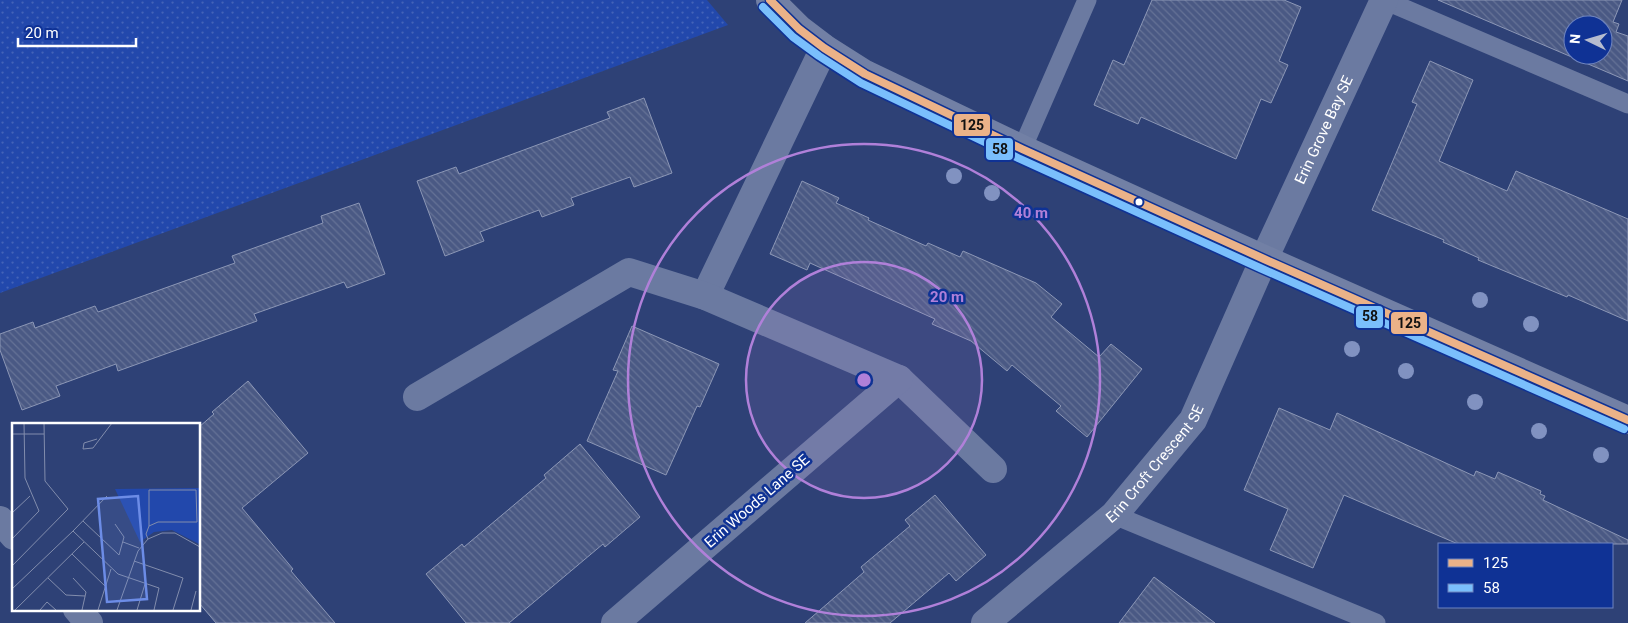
<svg xmlns="http://www.w3.org/2000/svg" width="1628" height="623" viewBox="0 0 1628 623" font-family="Roboto,sans-serif">
<style>
.green{fill:url(#green-dots)}
.building{fill:url(#building-back-hatch);stroke:#8c97b6;fill-rule:evenodd}
.lines{fill:none;stroke-linecap:round;stroke-linejoin:round}
.lane{stroke:#6b7aa1;stroke-width:19}
.street{stroke:#6b7aa1;stroke-width:28}
.secondary{stroke:#7280a5;stroke-width:28}
.bus-1-casing{stroke:#0f3295;stroke-width:11}
.bus-2-casing{stroke:#0f3295;stroke-width:11}
.bus-1{stroke:#ebb288;stroke-width:8}
.bus-2{stroke:#7abffc;stroke-width:8}
.tree{fill:#8192c1}
.ring{fill:none;stroke:#b080d9;stroke-width:2.5}
.bus-dot{fill:#fff;stroke:#0f3295;stroke-width:2}
.labels{text-anchor:middle;dominant-baseline:central;stroke-width:5;stroke-linejoin:round;paint-order:stroke}
.street-label{font-size:15px;fill:#fff;stroke:#0f3295}
.inset-road{fill:none;stroke:#828dad;stroke-width:1}
.view{fill:#6c8ce6;fill-opacity:0.15;stroke:#6c8ce6;stroke-width:2.5}
.inset-edge{fill:none;stroke:#fff;stroke-width:2.5}
.centre{fill:#b080d9;stroke:#0f3295;stroke-width:2.5}
.ring-label{font-size:15px;text-anchor:middle;font-weight:bold;fill:#b080d9;stroke:#0f3295;stroke-width:5;stroke-linejoin:round;paint-order:stroke}
.line-badge{stroke:#0f3295;stroke-width:2}
.pale-badge-label{font-size:14px;text-anchor:middle;font-weight:bold;fill:#111}
</style>
<defs>
<pattern id="green-dots" width="8" height="8" patternUnits="userSpaceOnUse" patternTransform="scale(1.25)"><rect width="8" height="8" fill="#2248ac"/><path d="M2 2h.1M6 6h.1" fill="none" stroke="#4363b8" stroke-width="1.8" stroke-linecap="round"/></pattern>
<pattern id="building-back-hatch" width="6" height="6" patternUnits="userSpaceOnUse" patternTransform="scale(1.25)"><rect width="6" height="6" fill="#4a5984"/><path d="M-1 5l2 2M0 0l6 6M5-1l2 2" fill="none" stroke="#657296"/></pattern>
</defs>
<rect width="100%" height="100%" fill="#2e4176"/>
<!-- green -->
<path class="green" d="M0,0H707L728,25L0,293Z"/>
<!-- building -->
<g class="building">
<path d="M1152,0H1284L1301,7L1279,61L1288,65L1271,103L1261,99L1236,159L1141,117L1138,124L1094,105L1113,60L1124,65Z"/>
<path d="M1438,0H1622L1613,22L1619,24L1616,32L1628,36V81ZM1573,25H1603V55H1573Z"/>
<path d="M1430,61L1473,80L1439,161L1507,191L1516,171L1628,219V321L1568,295L1567,297L1478,260L1479,258L1443,242L1444,240L1372,210L1417,104L1412,102Z"/>
<path d="M644,98L672,173L634,187L630,177L571,198L574,205L542,217L539,210L480,232L484,241L445,256L417,181L456,167L459,174L610,118L607,112Z"/>
<path d="M802,181L839,198L836,203L869,218L868,220L926,246L928,243L960,257L963,251L1036,283L1062,304L1051,317L1099,357L1111,344L1142,369L1087,437L1056,411L1061,406L1012,365L1007,371L971,341L932,324L935,319L810,263L807,270L770,254Z"/>
<path d="M359,203L385,274L347,288L344,282L254,314L257,321L118,371L116,364L56,386L60,396L22,410L0,350V334L33,322L35,328L95,306L98,312L235,263L232,256L323,223L321,216Z"/>
<path d="M632,326L719,364L700,407L697,406L666,475L587,441L618,371L613,370Z"/>
<path d="M248,381L308,453L242,508L293,569L291,571L335,623H216L199,603V427L214,414L212,412Z"/>
<path d="M1279,408L1330,430L1337,413L1474,476L1476,471L1495,479L1498,472L1541,491L1540,494L1545,496L1543,500L1628,540V544H1458L1344,495L1313,568L1270,550L1288,509L1244,490Z"/>
<path d="M580,444L640,517L605,547L603,544L509,623H466L426,574L462,544L464,547L546,478L544,475Z"/>
<path d="M935,495L986,555L956,581L949,573L890,623H805L864,572L861,567L910,526L905,520Z"/>
<path d="M1154,577L1215,623H1119Z"/>
</g>
<g class="lines">
<!-- lane -->
<g class="lane">
<path d="M1384,0L1628,104"/>
<path d="M1022,149L1087,0"/>
<path d="M1114,515L1376,623"/>
</g>
<!-- street -->
<g class="street">
<path d="M705,296L824,48"/>
<path d="M899,379L993,469"/>
<path d="M417,397L629,272L705,296L899,379L615,623"/>
<path d="M0,520L14,536"/>
<path d="M77,609L89,623"/>
<path id="s1" d="M985,623L1114,515L1193,420L1264,259L1384,0"/>
</g>
<!-- secondary -->
<path class="secondary" d="M770,0L799,29L824,48L865,74L1022,149L1264,259L1628,420"/>
<!-- bus-1 casing -->
<g class="bus-1-casing">
<path id="bus-1" d="M770,0L799,29L824,48L865,74L1022,149L1264,259L1628,420"/>
</g>
<!-- bus-2 casing -->
<g class="bus-2-casing">
<path id="bus-2" d="M763,7L793,37L819,56L861,83L1018,158L1260,268L1624,429"/>
</g>
<!-- bus-1 -->
<use href="#bus-1" class="bus-1"/>
<!-- bus-2 -->
<use href="#bus-2" class="bus-2"/>
</g>
<!-- trees -->
<g class="tree">
<circle cx="954" cy="176" r="8"/>
<circle cx="992" cy="193" r="8"/>
<circle cx="1480" cy="300" r="8"/>
<circle cx="1531" cy="324" r="8"/>
<circle cx="1352" cy="349" r="8"/>
<circle cx="1406" cy="371" r="8"/>
<circle cx="1475" cy="402" r="8"/>
<circle cx="1539" cy="431" r="8"/>
<circle cx="1601" cy="455" r="8"/>
</g>
<!-- distance rings -->
<circle cx="864" cy="380" r="118" fill="#b080d9" fill-opacity=".12"/>
<g class="ring">
<circle cx="864" cy="380" r="118"/>
<circle cx="864" cy="380" r="236"/>
</g>
<!-- markers -->
<circle class="bus-dot" cx="1139" cy="202" r="4.5"/>
<g class="labels">
<!-- street labels -->
<g class="street-label">
<text stroke="none"><textPath href="#s1" startOffset="610">Erin Grove Bay SE</textPath></text>
<text stroke="none"><textPath href="#s1" startOffset="234">Erin Croft Crescent SE</textPath></text>
<text transform="translate(757 501) rotate(-41)">Erin Woods Lane SE</text>
</g>
</g>
<!-- overview -->
<g transform="translate(12 423)">
<rect width="188" height="188" fill="#2e4176"/>
<path d="M187,65V121L160,107L142,109L128,119L103,66Z" fill="#2248ac"/>
<path class="inset-road" d="M0,11H32M85,16L72,20L71,26L81,25L100,0M0,90L18,73M71,98L107,132L112,114L103,101M61,108L95,73M0,116L27,88L13,55L12,0M136,116L134,111L137,103L146,99H185L184,67H137V103M111,119L127,125M60,131L94,164M122,138L171,155L161,187M0,143L56,86L33,58L32,0M36,155L54,172L73,173M61,155L74,169L70,187M0,166L61,108L106,151L147,165L142,187M3,187L72,119M28,187L35,179L44,187M86,187L99,146M105,187L126,128L136,116L150,110H163L188,124M125,187L133,161M179,187L184,168"/>
<path class="view" d="M126,73L135,176L95,179L86,76Z"/>
<rect width="188" height="188" class="inset-edge"/>
</g>
<circle cx="864" cy="380" r="8" class="centre"/>
<g class="ring-label">
<text x="1031" y="218">40 m</text>
<text x="947" y="302">20 m</text>
</g>
<g class="line-badge">
<rect x="953" y="113" width="38" height="24" rx="5" fill="#ebb288"/>
<rect x="985" y="137" width="29" height="24" rx="5" fill="#7abffc"/>
<rect x="1355" y="305" width="29" height="24" rx="5" fill="#7abffc"/>
<rect x="1390" y="311" width="38" height="24" rx="5" fill="#ebb288"/>
</g>
<g class="pale-badge-label">
<text x="972" y="130">125</text>
<text x="1000" y="154">58</text>
<text x="1370" y="321">58</text>
<text x="1409" y="328">125</text>
</g>
<!-- legend -->
<rect x="1438" y="543" width="175" height="65" fill="#0f3295" stroke="#6f84bf"/>
<rect x="1448" y="559" width="25" height="8" fill="#ebb288" stroke="#6f84bf"/>
<text x="1483" y="568" font-size="15" fill="#ffffff">125</text>
<rect x="1448" y="584" width="25" height="8" fill="#7abffc" stroke="#6f84bf"/>
<text x="1483" y="593" font-size="15" fill="#ffffff">58</text>
<!-- north arrow -->
<g transform="translate(1588 40) rotate(275)"><circle r="24" fill="#0f3295" stroke="#6f84bf"/>
<path d="M0-4L9 19L0 12L-9 19Z" fill="#b6bccf"/>
<text y="-8" font-size="14" font-weight="bold" text-anchor="middle" fill="#ffffff">N</text>
</g>
<!-- scale -->
<path d="M18 38v8h118v-8" fill="none" stroke="#ffffff" stroke-width="2.5"/>
<text x="25" y="38" font-size="15" fill="#ffffff" stroke="#0f3295" stroke-width="4" paint-order="stroke">20 m</text>
</svg>
